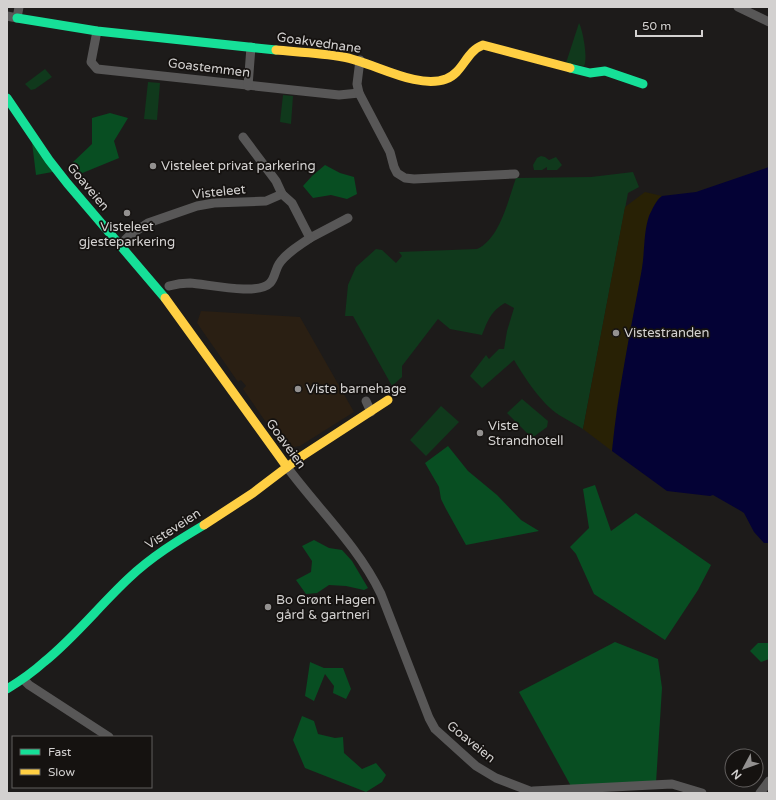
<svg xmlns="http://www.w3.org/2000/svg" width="776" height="800" viewBox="0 0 776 800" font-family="'Varela Round',sans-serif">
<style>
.education{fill:#2a1f13}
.green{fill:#10391c}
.forest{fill:#084e22}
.sand{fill:#282105}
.water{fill:#040235}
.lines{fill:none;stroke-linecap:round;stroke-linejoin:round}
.street{stroke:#585757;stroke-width:9}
.fast{stroke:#16e098;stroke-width:9}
.slow{stroke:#ffcf43;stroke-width:9}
.poi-dot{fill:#939190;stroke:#151210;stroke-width:1.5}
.labels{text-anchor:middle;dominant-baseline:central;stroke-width:3.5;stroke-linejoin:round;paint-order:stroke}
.street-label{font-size:13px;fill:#d3d1d0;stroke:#151210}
.poi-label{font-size:13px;fill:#d3d1d0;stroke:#151210;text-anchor:start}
</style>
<rect width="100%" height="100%" fill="#1d1b1a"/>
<!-- education -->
<path class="education" d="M201,311L300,317L354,412L300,446L288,448L279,441L243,389L246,386L241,380L238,382L197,323Z"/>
<!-- green -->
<g class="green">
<path d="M579,23C583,31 588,59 584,66L566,63Z"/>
<path d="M45,69L52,77L35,89L31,90L25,84Z"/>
<path d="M148,82L160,83L157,120L144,119Z"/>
<path d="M283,95L293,96L291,124L280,122Z"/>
<path d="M541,156L545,157L549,160L556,157L562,165L557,170H547V167L542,170H534L533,165L537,158Z"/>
<path d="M633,172L639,187L628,193L583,429C575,424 567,420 559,415C541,403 525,378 514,360L482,388L470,376L486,355L489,359L499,349H504L507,331L514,308L505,303C491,311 488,320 482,335L450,329L438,319L402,366V377L392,386L353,316H345L348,285L356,267L376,249L382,250L396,263L402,256L399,252L477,249C500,239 508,200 516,178L591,177Z"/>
<path d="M522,399L548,421L547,427L532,438L507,413Z"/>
<path d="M441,406L459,422L426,456L410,440Z"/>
</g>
<!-- forest -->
<g class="forest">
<path d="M110,113L128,118L114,141L119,158L80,174L71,164L92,144V118Z"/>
<path d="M31,134L58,171L36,175Z"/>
<path d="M325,165L340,173L354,177L357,194L347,199L331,195L313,198L303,186L312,176Z"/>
<path d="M448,446L468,471L497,495L521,520L539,531L466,545L446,509L441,499L439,487L425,463Z"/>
<path d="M595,485L611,531L636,513L711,565L698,590L665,640L594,594L576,554L570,547L589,528L583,489Z"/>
<path d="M314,540L329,548L342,550L352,561L368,588L364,590L346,586L329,585L317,593L306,594L296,580L311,572L312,561L302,546Z"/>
<path d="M615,642L658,659L662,688L656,783L572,788L519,692Z"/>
<path d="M758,643H769V659L761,662L750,651Z"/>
<path d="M310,662L324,668H343L351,689L346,699L333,693L334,686L325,674L314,701L305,696Z"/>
<path d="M302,716L314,721L318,734L335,738L343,737L344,753L362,769L376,763L386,775L382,782L366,792L305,768L293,740Z"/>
</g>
<!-- sand -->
<path class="sand" d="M645,192L662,196L658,199L647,227L644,258L617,407L612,451L583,429L625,207Z"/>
<!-- water -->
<path class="water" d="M769,167V543H764L754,532L744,513L741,511L713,495L710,496L667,491L612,451C618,391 630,333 641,274C645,255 643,234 649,216C652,210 656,200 662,196L696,192Z"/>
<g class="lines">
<!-- street -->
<g class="street">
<path d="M738,7L769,22"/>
<path d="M7,16L17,18L19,7"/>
<path d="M97,31L91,62L97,69L339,95L359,93"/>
<path d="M360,60L357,84L359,93L390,152L394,167L397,173L405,178L414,179L515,174"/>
<path d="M248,86L251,47"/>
<path d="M243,137L276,181L282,194"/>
<path d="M120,245L130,235L148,223L197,206L214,203L266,201L282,194L292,203L310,238L348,218"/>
<path d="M169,286C176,284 183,283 190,283C207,284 258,296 270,283C275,278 275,270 279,264C286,253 299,246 310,238"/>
<path d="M366,401L371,412"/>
<path d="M287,467C318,509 358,546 381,594L429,718L435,729L476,766L496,778L535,793"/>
<path d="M24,680L29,685L109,737"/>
<path d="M533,791L672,784L702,793"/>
<path d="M760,793L769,781"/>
</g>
<!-- fast -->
<g class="fast">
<path d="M17,18L97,31L276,50"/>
<path d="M570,68L590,73L605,71L643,84"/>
<path d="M7,98L49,160L67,183L165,298"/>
<path d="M7,689C20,681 33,672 44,662C75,637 100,605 129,578C151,557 177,541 204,525"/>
</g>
<!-- slow -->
<g class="slow">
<path d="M276,50C298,52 321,53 343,57C373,62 417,90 446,79C463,73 466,51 483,45L570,68"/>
<path d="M165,298L287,467"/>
<path d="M204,525L253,493L299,458L388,400"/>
</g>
</g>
<!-- markers -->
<g class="poi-dot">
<circle cx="153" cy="166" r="4"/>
<circle cx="127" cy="213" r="4"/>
<circle cx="616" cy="333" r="4"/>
<circle cx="298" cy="389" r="4"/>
<circle cx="480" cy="433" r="4"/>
<circle cx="268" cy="607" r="4"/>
</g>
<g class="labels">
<!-- street labels -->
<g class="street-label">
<text transform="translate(319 43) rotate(8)">Goakvednane</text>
<text transform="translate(209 68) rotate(7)">Goastemmen</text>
<text transform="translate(88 187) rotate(50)">Goaveien</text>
<text transform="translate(219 192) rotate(-6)">Visteleet</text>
<text transform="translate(286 444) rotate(54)">Goaveien</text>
<text transform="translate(173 529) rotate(-33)">Visteveien</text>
<text transform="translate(471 742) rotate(39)">Goaveien</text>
</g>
<!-- poi labels -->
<g class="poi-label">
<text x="161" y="166">Visteleet privat parkering</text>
<text x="127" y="227" text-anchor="middle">Visteleet<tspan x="127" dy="15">gjesteparkering</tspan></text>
<text x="624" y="333">Vistestranden</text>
<text x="306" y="389">Viste barnehage</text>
<text x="488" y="426">Viste<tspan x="488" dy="15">Strandhotell</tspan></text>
<text x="276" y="600">Bo Grønt Hagen<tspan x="276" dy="15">gård &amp; gartneri</tspan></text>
</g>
</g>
<!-- border -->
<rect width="776" height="800" fill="none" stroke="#d3d1d0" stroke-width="16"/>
<!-- legend -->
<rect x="12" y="736" width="140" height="52" fill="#151210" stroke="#615e5d"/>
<rect x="20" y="749" width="20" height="6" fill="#16e098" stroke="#615e5d"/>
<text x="48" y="756" font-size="12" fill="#d3d1d0">Fast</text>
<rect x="20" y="769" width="20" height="6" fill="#ffcf43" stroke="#615e5d"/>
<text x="48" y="776" font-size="12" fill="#d3d1d0">Slow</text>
<!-- north arrow -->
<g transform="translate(744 768) rotate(229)"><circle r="19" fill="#151210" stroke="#615e5d"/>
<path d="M0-3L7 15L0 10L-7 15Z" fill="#939190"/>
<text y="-6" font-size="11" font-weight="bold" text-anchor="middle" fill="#d3d1d0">N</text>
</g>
<!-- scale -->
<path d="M636 30v6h66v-6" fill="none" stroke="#d3d1d0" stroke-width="2"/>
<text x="642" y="30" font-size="12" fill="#d3d1d0" stroke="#151210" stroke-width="3" paint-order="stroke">50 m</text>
</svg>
